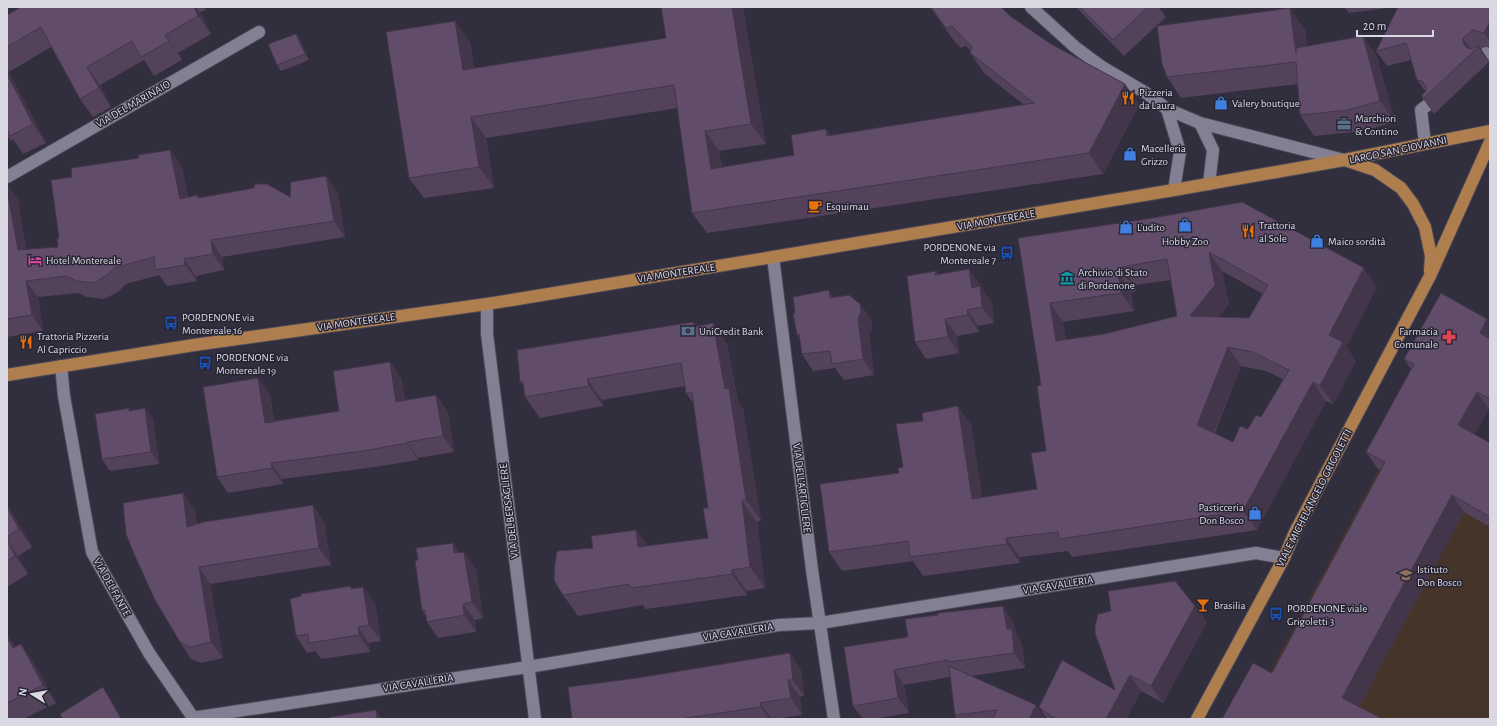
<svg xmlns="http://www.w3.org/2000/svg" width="1497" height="726" viewBox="0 0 1497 726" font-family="'Alegreya Sans',sans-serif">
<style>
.education{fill:#45342a}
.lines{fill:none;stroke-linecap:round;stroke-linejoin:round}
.minor-casing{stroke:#4b4956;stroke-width:14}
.major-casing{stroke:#4b4956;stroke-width:14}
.minor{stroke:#838093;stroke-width:12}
.major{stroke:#af7e4f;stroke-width:12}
.wall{fill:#53425a;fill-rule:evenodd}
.shaded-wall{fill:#44364a}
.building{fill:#614d69;stroke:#44364a;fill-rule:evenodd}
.labels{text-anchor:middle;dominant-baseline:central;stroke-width:3;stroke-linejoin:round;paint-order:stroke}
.poi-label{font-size:11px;fill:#dad9e3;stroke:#272534;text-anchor:start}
.street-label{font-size:11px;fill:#dad9e3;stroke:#272534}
</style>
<rect width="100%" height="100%" fill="#312e3e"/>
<!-- education -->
<path class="education" d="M1413,405L1490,453V719H1362L1265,681Z"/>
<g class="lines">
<!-- minor casing -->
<g class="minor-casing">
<g id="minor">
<path d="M1031,7L1075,47L1102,67L1146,93L1167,109L1200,123L1344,160"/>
<path d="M1481,57L1486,53L1490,54"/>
<path d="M1167,109L1180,152L1174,190"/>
<path d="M1200,123L1213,150L1209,184"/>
<path d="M1425,143L1421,110L1430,103"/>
<path d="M7,177L259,32"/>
<path d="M773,257L812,570L834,719"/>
<path d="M487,304V334L535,719"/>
<path d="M61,366L64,396L92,552L149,653L194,719"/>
<path d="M192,718L528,667L779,625L820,623L1256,553L1284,558"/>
</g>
</g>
<!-- major casing -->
<g class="major-casing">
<g id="major">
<path d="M1345,160L1375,170L1401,188L1413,204L1425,227L1431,256L1430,271"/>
<path d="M7,375L194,345L487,304L773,257L1174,190L1344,160L1490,131"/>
<path d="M1197,719L1284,558L1295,532L1430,276L1490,142"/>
</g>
</g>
<!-- minor -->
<use href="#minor" class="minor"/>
<!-- major -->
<use href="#major" class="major"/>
</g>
<!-- wall -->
<g class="wall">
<path d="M21,7H204L206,10L200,12L211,34L178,53L182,60L154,76L144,60L100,85L111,107L93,117L80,99L51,47L9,72L46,143L23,154L13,139L11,141L7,135V15Z"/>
<path d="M743,7L766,144L719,151L722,167L794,155L826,129L830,135L1024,105L985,74L970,53L971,51L966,46L961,48L955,42L930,7L1010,16L1051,44L1125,84L1139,105L1103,174L707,233L692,213L678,108L486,138L494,188L424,198L409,178L470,42L474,68L666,38Z"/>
<path d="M1076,7H1158L1166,17L1124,56Z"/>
<path d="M1344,7H1395L1349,13Z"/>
<path d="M1490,7V47L1484,46L1481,49L1489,61V62L1434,114L1423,99L1425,91L1417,80L1411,60L1387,66L1376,51Z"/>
<path d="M1305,29L1307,46L1363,36L1377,57L1395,122L1362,131L1314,136L1300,115L1298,84L1181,98L1167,77Z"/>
<path d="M296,34L300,40L309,60L281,71L277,65Z"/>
<path d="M170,150L182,167L188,197H290L326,176L338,193L345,237L222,257L224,270L196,276L197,281L167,286L159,275L126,284L118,292L104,299L87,297L79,293L38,297L43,331L7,337V185L18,200L26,249L58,247L59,238L72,177L139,158Z"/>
<path d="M1147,219L1377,287L1346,347L1356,361L1333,404L1326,401L1257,530L1072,557L1068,551L1020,557V563L923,576L913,561L842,571L829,552L899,473L903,467L923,421L971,425L982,497L1037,489L1046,451L1041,385L1018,238ZM1222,271L1263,294L1249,318L1218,317L1229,304ZM1171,280L1177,316L1104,334L1066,340L1063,322L1134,311L1131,292L1136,291L1135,285ZM1241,366L1266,371L1283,379L1261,417L1233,442L1215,433Z"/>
<path d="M969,269L992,303L994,323L978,326L979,332L957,336L959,353L926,359L915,342L936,271L938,275Z"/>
<path d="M834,297L860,304L872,321V330L869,334L874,375L844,380L835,368L813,371L802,354L800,339L797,335L795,313Z"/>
<path d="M693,322L696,326L713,323L727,344L738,401L743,409L761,521L757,522L765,588L747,591V595L646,609L643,605L578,616L563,595L593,548L636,530L648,546L708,538V508L693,403L686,393L685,386L602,400L603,406L540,418L525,397L524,387L520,382Z"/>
<path d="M1490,322V410L1489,409L1474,434L1490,443V527L1464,512L1359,706L1272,673L1381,470L1378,469L1366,452L1411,369L1404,359Z"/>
<path d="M390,362L401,378L405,400L436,395L448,412L454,452L418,458V460L375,467L282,479L283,484L228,493L217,477L258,378L270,395L274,421L339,411Z"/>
<path d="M145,408L153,419L159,464L110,471L102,459L130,410Z"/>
<path d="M7,504L32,547L18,556L28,574L7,587Z"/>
<path d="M195,510L197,524L324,522L331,565L210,584L223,658L201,663L191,659L180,642Z"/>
<path d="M460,553L476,569L483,618L475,620L476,632L438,638L427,622L426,616L422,610Z"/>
<path d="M353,588L375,603L381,641L369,643L370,652L321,659L315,651L307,653L296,636Z"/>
<path d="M1195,606L1207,622L1163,703L1141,691L1126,719H1047L1039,707L1115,690Z"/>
<path d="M1013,621L1016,634L1022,644L1025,668L971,676L1036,705L1045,719H957L955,715L950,677L904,685L909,713L873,719H863L853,706L844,647Z"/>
<path d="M7,635L15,648L34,663L56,703L23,719H7Z"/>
<path d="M790,653L801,670L804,696L800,697L802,715L775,719H572L637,678Z"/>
</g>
<!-- shaded-wall -->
<g class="shaded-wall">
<path d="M194,7H196L200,12L211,34L198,16Z"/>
<path d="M732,7H743L766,144L751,124Z"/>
<path d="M1290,8L1305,29L1310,75L1296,54Z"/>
<path d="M455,21L470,42L477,90L463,70Z"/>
<path d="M1490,21V41L1484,33Z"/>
<path d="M296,34L300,40L309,60L305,54Z"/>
<path d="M165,35L178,53L182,60L169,41Z"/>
<path d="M1363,36L1377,57L1395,122L1380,101Z"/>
<path d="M1463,38L1473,52L1471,54L1463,43Z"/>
<path d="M1479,46L1489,61V62L1478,47Z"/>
<path d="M87,67L100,85L111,107L99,88Z"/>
<path d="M7,69L9,72L46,143L33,124L7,74Z"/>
<path d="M1125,84L1139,105L1103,174L1089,153Z"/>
<path d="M471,117L486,138L494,188L479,167Z"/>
<path d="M826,129L840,150L827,136Z"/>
<path d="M705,131L719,151L726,190L711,169Z"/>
<path d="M170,150L182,167L192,215L180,199Z"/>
<path d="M326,176L338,193L345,237L334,221Z"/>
<path d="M7,185L18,200L29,266L18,250L7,189Z"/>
<path d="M211,240L222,257L224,270L213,254Z"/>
<path d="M1209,252L1222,271L1229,304L1203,335L1190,316Z"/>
<path d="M184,259L196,276L197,281L185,265Z"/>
<path d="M1122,267L1135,285L1136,291L1123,272Z"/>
<path d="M1364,268L1377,287L1346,347L1356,361L1333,404L1320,386L1329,335Z"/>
<path d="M969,269L992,303L994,323L982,307L972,288Z"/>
<path d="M1118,273L1131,292L1134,311L1121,293Z"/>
<path d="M26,281L38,297L43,331L32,315Z"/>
<path d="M829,290L841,307L830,298Z"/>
<path d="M1050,303L1063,322L1069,360L1056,341Z"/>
<path d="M860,304L872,321V330L869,334L874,375L863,359L858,318Z"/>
<path d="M967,310L978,326L979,332L968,315Z"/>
<path d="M945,319L957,336L959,353L948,337Z"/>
<path d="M1487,319L1490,322V347L1480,333Z"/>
<path d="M713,323L727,344L738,401L743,409L761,521L746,500L725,389Z"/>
<path d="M1228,347L1241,366L1210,443L1197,425Z"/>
<path d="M390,362L401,378L407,418L396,402Z"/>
<path d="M258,378L270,395L276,439L265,423Z"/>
<path d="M587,379L602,400L603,406L589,386Z"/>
<path d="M1313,382L1326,401L1257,530L1243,511Z"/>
<path d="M1477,392L1489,409L1470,442L1458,425Z"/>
<path d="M436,395L448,412L454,452L443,436Z"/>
<path d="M958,406L971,425L985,518L972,499Z"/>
<path d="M145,408L153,419L159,464L151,452Z"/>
<path d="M7,431L8,441L7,438Z"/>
<path d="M407,442L418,458V460L407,443Z"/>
<path d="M271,463L282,479L283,484L272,468Z"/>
<path d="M183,493L195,510L199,543L187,527Z"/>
<path d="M1452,495L1464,512L1354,715L1342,698Z"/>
<path d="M742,501L757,522L765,588L750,567Z"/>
<path d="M7,504L9,507L32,547L19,529L7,507Z"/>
<path d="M313,505L324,522L331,565L319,548Z"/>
<path d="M636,530L651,550L638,547Z"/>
<path d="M1006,538L1020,557V563L1007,544Z"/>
<path d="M7,540L18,556L28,574L15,556Z"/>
<path d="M453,543L464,559L454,553Z"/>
<path d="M464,552L476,569L483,618L472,602Z"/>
<path d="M199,567L210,584L223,658L211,642Z"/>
<path d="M732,570L747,591V595L732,574Z"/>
<path d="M363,587L375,603L381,641L369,625Z"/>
<path d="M463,604L475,620L476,632L464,615Z"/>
<path d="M1003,606L1013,621L1016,634L1022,644L1025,668L1014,653L1007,629Z"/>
<path d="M1195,606L1207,622L1163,703L1151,686Z"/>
<path d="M358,627L369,643L370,652L359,635Z"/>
<path d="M7,635L9,638L26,667L13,648L7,638Z"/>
<path d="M21,644L34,663L56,703L43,685Z"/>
<path d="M790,653L801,670L804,696L793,680Z"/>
<path d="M894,670L904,685L909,713L898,698Z"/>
<path d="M1130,675L1141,691L1126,719H1106Z"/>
<path d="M788,680L800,697L802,715L791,698Z"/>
<path d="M103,687L110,698L122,719H121Z"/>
<path d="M760,703L772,719H769L761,707Z"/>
<path d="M1036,705L1045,719H1029Z"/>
<path d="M376,710L382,719H377Z"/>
</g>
<!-- building -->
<g class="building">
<path d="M21,7H194L198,16L165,35L169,41L141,57L132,41L87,67L99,88L80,99L41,27L7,47V15Z"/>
<path d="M661,7H732L751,124L705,131L711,169L794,155L791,135L826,129L827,136L1034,103L970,53L972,47L952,26L946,28L931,7H1001L1010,16L1051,44L1125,84L1089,153L692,213L674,85L471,117L479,167L409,178L386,32L455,21L463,70L666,38Z"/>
<path d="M1080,7H1148L1113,40Z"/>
<path d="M1398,7H1490V21L1484,33L1473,30L1463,38V43L1467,48L1472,49L1477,46H1479L1478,47L1423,99L1422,95L1426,91V86L1422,81L1417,80L1406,43L1376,51Z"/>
<path d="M1290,8L1296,54V48L1363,36L1380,101L1348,110L1300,115L1296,62L1167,77L1162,64L1157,26Z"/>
<path d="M296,34L305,54L277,65L268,44Z"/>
<path d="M7,74L33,124L10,136L7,129Z"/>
<path d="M170,150L180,199L198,195V198L254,188L255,184H267L290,197L291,182L326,176L334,221L211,240L213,254L184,259L185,265L155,270L154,257L114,268L106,276L93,283L76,281L67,276L26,281L32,315L7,319V189L18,250L58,247L57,238H59L51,180L72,177L71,168L139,158L138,155Z"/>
<path d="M1242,202L1364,268L1329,335L1343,342L1320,386L1313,382L1243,511L1059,539L1058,532L1006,538L1007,544L910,557L908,541L829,552L820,484L899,473L898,468L903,467L896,424L923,421L922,413L958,406L972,499L1037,489L1031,453L1046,451L1037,386L1041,385L1018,238L1147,219ZM1209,252L1268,285L1249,318L1190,316L1215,285ZM1167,259L1177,316L1104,334L1056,341L1050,303L1121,293L1118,273L1123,272L1122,267ZM1228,347L1253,352L1289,370L1261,417L1256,415L1248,429L1240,426L1233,442L1197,425Z"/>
<path d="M969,269L972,288L980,286L982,307L967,310L968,315L945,319L948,337L915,342L907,276L936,271L935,275Z"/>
<path d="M829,290L830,298L849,295L860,304L861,313L858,318L863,359L832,364L830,351L802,354L799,334L797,335L793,313H795L793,297Z"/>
<path d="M1441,293L1487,319L1480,333L1490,339V399L1477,392L1458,425L1490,443V517L1452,495L1342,698L1383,719H1222L1253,663L1272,673L1385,462L1366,452L1414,364L1404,359Z"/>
<path d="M693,322L694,327L713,323L725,389L729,388L746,500L742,501L750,567L732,570V574L631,588L629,584L563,595L556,584L554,579L555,563L557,551L593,548L591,536L636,530L638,547L708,538L703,508H708L692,393H686L681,363L587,379L589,386L525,397L523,382H520L517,350Z"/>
<path d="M390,362L396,402L436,395L443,436L407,442V443L363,451L271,463L272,468L217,477L203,387L258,378L265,423L339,411L333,371Z"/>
<path d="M129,408V411L145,408L151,452L102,459L95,414Z"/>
<path d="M183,493L187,527L204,522L313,505L319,548L199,567L211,642L190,647L180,642L155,600L134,554L126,534L123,503Z"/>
<path d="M7,507L19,529L7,537Z"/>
<path d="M7,540L15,556L7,561Z"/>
<path d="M453,543L454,553L464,552L472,602L463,604L464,615L427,622L425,610H422L415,561L418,560L416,548Z"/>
<path d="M1175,581L1195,606L1151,686L1130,675L1106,719H1057L1051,716L1039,707L1062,660L1115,690L1095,633V626L1098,614L1111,611L1108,591Z"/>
<path d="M351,586V589L363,587L369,625L358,627L359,635L309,643L308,634L296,636L290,599L301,596V594Z"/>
<path d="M1003,606L1007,629H1012L1014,653L949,662L948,660L894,670L898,698L853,706L844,647L908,637L905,619L938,615V613Z"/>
<path d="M7,638L13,648L21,644L43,685L7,703Z"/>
<path d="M790,653L793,680H788L791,698L760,703L761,707L679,719H572L568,687L637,678Z"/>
<path d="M949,666L1036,705L1029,719H993L997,710L955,715Z"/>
<path d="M103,687L121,719H63L60,714Z"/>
<path d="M376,710L377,719H330V717Z"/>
</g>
<!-- icons -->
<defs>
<g id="restaurant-bare" transform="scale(1.08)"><path d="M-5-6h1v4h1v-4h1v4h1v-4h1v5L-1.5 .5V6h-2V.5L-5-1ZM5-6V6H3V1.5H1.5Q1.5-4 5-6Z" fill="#e8710a" stroke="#272534" stroke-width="2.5" paint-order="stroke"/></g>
<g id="shop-bare" transform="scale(1.08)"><path d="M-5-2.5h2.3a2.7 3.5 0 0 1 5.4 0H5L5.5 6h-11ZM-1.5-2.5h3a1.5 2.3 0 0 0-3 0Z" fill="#3f7fe0" stroke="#272534" stroke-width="2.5" paint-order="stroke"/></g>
<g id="office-bare" transform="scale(1.08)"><path d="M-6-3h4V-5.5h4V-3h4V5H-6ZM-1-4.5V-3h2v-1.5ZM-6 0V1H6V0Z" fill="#5c6f8a" stroke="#272534" stroke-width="2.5" paint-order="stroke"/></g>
<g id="cafe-bare" transform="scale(1.08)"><path d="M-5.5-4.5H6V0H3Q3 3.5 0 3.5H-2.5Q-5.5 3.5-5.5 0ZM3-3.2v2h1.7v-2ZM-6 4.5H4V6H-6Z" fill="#e8710a" stroke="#272534" stroke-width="2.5" paint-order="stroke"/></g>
<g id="bus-bare" transform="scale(1.08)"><path d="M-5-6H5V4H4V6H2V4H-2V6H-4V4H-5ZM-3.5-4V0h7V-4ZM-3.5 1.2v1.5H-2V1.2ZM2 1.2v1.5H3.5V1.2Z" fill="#1a4fb4" stroke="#272534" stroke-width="2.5" paint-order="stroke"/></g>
<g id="hotel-bare" transform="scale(1.08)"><path d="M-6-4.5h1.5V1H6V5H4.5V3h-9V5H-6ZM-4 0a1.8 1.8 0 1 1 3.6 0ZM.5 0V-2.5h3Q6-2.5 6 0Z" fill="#d1479c" stroke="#272534" stroke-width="2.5" paint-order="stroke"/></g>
<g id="museum-bare" transform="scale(1.08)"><path d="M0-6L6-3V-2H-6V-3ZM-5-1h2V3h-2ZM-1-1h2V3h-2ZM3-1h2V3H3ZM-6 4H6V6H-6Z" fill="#0f9aa8" stroke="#272534" stroke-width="2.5" paint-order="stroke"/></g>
<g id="bank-bare" transform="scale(1.08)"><path d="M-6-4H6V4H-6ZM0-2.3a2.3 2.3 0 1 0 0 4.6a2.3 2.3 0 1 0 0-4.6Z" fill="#5c6f8a" stroke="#272534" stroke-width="2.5" paint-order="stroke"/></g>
<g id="pharmacy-bare" transform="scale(1.08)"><path d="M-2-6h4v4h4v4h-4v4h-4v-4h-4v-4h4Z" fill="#e0444e" stroke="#272534" stroke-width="2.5" paint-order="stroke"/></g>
<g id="school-bare" transform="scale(1.08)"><path d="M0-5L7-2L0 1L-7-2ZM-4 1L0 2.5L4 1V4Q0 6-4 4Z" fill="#8d6e63" stroke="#272534" stroke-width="2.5" paint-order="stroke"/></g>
<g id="bar-bare" transform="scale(1.08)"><path d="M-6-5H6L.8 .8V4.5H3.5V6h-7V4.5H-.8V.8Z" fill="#e8710a" stroke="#272534" stroke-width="2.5" paint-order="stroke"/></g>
</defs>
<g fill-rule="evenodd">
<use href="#restaurant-bare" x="1128" y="98"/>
<use href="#shop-bare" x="1221" y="103"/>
<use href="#office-bare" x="1344" y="124"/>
<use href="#shop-bare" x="1130" y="154"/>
<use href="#cafe-bare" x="815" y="206"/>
<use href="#shop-bare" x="1185" y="225"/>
<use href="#shop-bare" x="1126" y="227"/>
<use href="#restaurant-bare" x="1248" y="231"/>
<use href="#shop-bare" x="1317" y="241"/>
<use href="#bus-bare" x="1007" y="253"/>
<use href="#hotel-bare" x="35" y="260"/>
<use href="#museum-bare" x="1067" y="278"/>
<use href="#bus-bare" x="171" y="323"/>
<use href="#bank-bare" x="688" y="331"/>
<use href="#pharmacy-bare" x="1449" y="337"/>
<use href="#restaurant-bare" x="26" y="342"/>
<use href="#bus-bare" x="205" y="363"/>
<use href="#shop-bare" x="1255" y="513"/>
<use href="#school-bare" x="1406" y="575"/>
<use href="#bar-bare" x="1203" y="605"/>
<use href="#bus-bare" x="1276" y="614"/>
</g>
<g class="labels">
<!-- poi labels -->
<g class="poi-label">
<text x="1139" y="92">Pizzeria<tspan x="1139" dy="13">da Laura</tspan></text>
<text x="1232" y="103">Valery boutique</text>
<text x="1355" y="118">Marchiori<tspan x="1355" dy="13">&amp; Contino</tspan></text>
<text x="1141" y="148">Macelleria<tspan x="1141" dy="13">Grizzo</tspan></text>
<text x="826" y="206">Esquimau</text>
<text x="1259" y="225">Trattoria<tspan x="1259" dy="13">al Sole</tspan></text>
<text x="1137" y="227">L'udito</text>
<text x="1185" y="241" text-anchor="middle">Hobby Zoo</text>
<text x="1328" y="241">Maico sordità</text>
<text x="996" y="247" text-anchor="end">PORDENONE via<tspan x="996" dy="13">Montereale 7</tspan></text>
<text x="46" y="260">Hotel Montereale</text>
<text x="1078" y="272">Archivio di Stato<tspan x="1078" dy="13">di Pordenone</tspan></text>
<text x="182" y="317">PORDENONE via<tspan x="182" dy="13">Montereale 16</tspan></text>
<text x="699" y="331">UniCredit Bank</text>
<text x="1438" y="331" text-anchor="end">Farmacia<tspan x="1438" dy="13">Comunale</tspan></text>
<text x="37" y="336">Trattoria Pizzeria<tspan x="37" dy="13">Al Capriccio</tspan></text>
<text x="216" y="357">PORDENONE via<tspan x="216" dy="13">Montereale 19</tspan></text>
<text x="1244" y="507" text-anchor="end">Pasticceria<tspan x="1244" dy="13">Don Bosco</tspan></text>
<text x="1417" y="569">Istituto<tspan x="1417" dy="13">Don Bosco</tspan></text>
<text x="1214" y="605">Brasilia</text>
<text x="1287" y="608">PORDENONE viale<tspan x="1287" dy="13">Grigoletti 3</tspan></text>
</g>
<!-- street labels -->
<g class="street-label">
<text transform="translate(133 104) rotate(-30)">VIA DEL MARINAIO</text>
<text transform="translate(1398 150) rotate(-12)">LARGO SAN GIOVANNI</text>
<text transform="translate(996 220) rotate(-10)">VIA MONTEREALE</text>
<text transform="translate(676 273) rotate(-9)">VIA MONTEREALE</text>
<text transform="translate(356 322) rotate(-8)">VIA MONTEREALE</text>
<text transform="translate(802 488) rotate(83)">VIA DELL'ARTIGLIERE</text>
<text transform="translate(1314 498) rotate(-63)">VIALE MICHELANGELO GRIGOLETTI</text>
<text transform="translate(509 511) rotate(-97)">VIA DEL BERSAGLIERE</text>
<text transform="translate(1058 585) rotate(-9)">VIA CAVALLERIA</text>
<text transform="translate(112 587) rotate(61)">VIA DEL FANTE</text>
<text transform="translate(738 632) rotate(-9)">VIA CAVALLERIA</text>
<text transform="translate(418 683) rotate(-9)">VIA CAVALLERIA</text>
</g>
</g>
<!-- border -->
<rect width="1497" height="726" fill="none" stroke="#dad9e3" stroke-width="16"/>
<!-- north arrow -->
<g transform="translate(32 694) rotate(281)" stroke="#272534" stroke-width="3" paint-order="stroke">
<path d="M0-3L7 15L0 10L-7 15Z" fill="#dad9e3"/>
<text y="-6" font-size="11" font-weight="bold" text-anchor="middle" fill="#dad9e3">N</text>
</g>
<!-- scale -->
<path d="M1357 30v6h76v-6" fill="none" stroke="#dad9e3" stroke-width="2"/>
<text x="1363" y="30" font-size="12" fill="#dad9e3" stroke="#272534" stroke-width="3" paint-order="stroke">20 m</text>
</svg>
